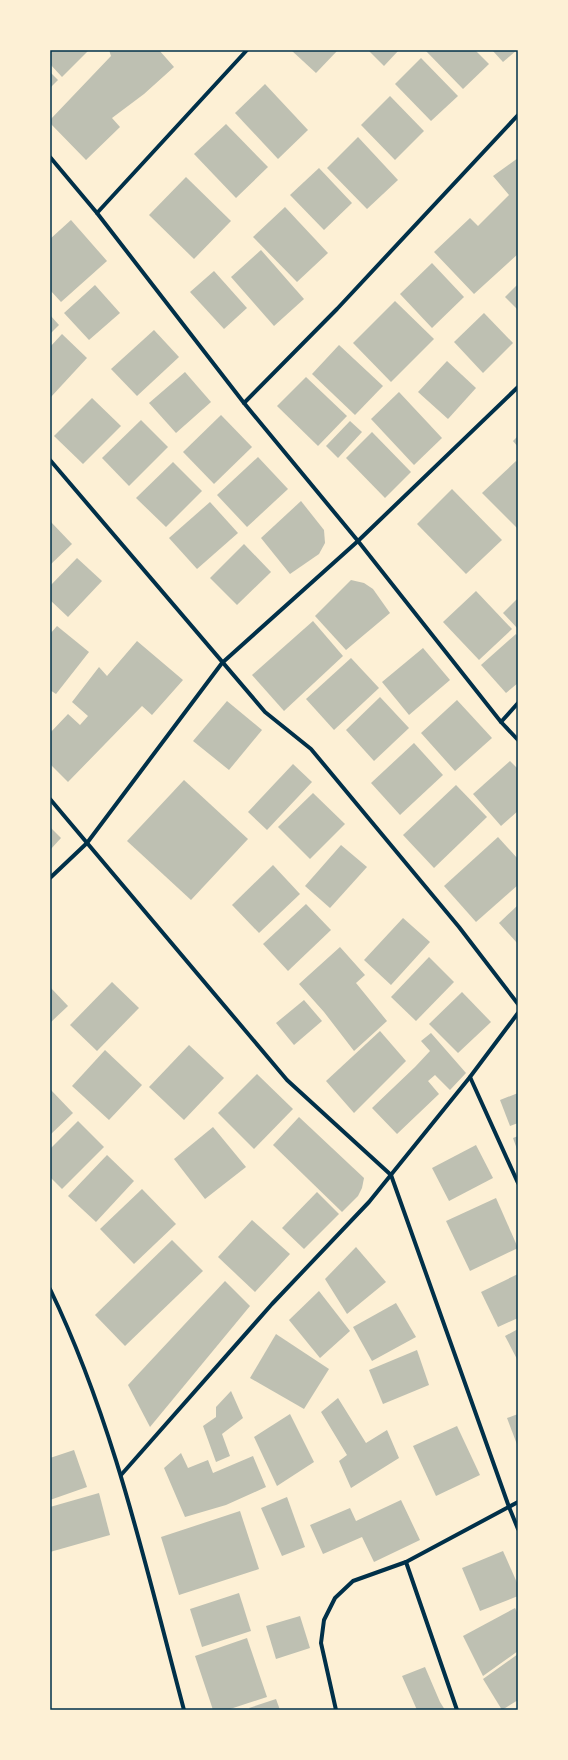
<svg xmlns="http://www.w3.org/2000/svg" width="568" height="1760" viewBox="0 0 568 1760" font-family="Cabin,sans-serif">
<style>
.building{fill:#bec0b2}
.lines{fill:none;stroke-linecap:round;stroke-linejoin:round}
.minor{stroke:#003049;stroke-width:4}
.neatline{fill:none;stroke:#003049;stroke-width:1.5}
</style>
<rect width="100%" height="100%" fill="#fdf0d5"/>
<!-- building -->
<g class="building">
<path d="M50,50H89L62,77L50,64Z"/>
<path d="M109,50H159L174,67L144,94L112,118L120,127L86,160L50,123V120L111,56Z"/>
<path d="M291,50H338L316,73Z"/>
<path d="M368,50H399L384,66Z"/>
<path d="M425,50H475L489,64L463,89Z"/>
<path d="M492,50H517L503,62Z"/>
<path d="M421,58L458,96L431,121L395,84Z"/>
<path d="M50,72L58,80L50,88Z"/>
<path d="M265,84L308,130L278,159L235,113Z"/>
<path d="M390,96L424,131L395,160L361,125Z"/>
<path d="M226,124L268,167L236,198L194,154Z"/>
<path d="M358,137L398,180L367,209L327,168Z"/>
<path d="M518,158V254L474,294L434,252L470,218L478,226L509,195L493,176Z"/>
<path d="M319,168L352,203L324,230L290,195Z"/>
<path d="M186,177L231,221L194,259L149,215Z"/>
<path d="M285,207L328,253L297,282L253,237Z"/>
<path d="M71,220L107,261L61,302L50,290V239Z"/>
<path d="M261,250L304,299L274,326L231,277Z"/>
<path d="M432,263L464,297L432,328L400,294Z"/>
<path d="M214,271L247,308L224,329L190,292Z"/>
<path d="M518,284V310L505,297Z"/>
<path d="M95,285L120,313L89,340L64,313Z"/>
<path d="M395,301L434,339L391,382L353,343Z"/>
<path d="M484,313L513,343L483,373L454,342Z"/>
<path d="M50,315L59,325L50,334Z"/>
<path d="M154,330L179,357L137,396L111,369Z"/>
<path d="M62,334L87,358L50,398V347Z"/>
<path d="M339,345L383,386L355,415L312,374Z"/>
<path d="M447,361L476,388L448,419L418,392Z"/>
<path d="M185,372L211,402L176,433L149,403Z"/>
<path d="M306,377L347,416L318,446L277,406Z"/>
<path d="M399,392L442,438L414,465L371,419Z"/>
<path d="M92,398L121,426L83,464L54,436Z"/>
<path d="M221,415L252,447L214,484L183,452Z"/>
<path d="M141,420L168,447L129,486L102,458Z"/>
<path d="M350,421L362,432L338,458L326,446Z"/>
<path d="M372,432L411,472L385,498L346,458Z"/>
<path d="M518,436V447L513,441Z"/>
<path d="M258,457L288,489L247,527L217,495Z"/>
<path d="M516,461L518,463V529L482,493Z"/>
<path d="M173,462L202,491L166,527L136,498Z"/>
<path d="M452,489L502,540L466,574L417,524Z"/>
<path d="M301,501L324,530L325,543L319,554L290,574L261,538Z"/>
<path d="M210,502L238,533L197,569L169,538Z"/>
<path d="M50,521L72,544L50,565Z"/>
<path d="M244,544L271,572L237,605L210,578Z"/>
<path d="M77,558L102,581L68,617L50,600V586Z"/>
<path d="M351,580L364,583L373,589L390,613L346,650L315,616Z"/>
<path d="M476,591L512,629L479,660L443,622Z"/>
<path d="M518,598V629L503,613Z"/>
<path d="M313,621L343,656L284,711L252,675Z"/>
<path d="M57,626L89,652L56,694L50,690V634Z"/>
<path d="M516,634L518,637V683L506,693L481,665Z"/>
<path d="M137,641L183,680L152,715L142,706L68,782L50,764V733L68,714L80,725L88,716L72,702L99,667L107,676Z"/>
<path d="M423,648L450,680L409,715L382,682Z"/>
<path d="M351,658L379,688L334,730L306,699Z"/>
<path d="M380,697L409,728L374,761L346,730Z"/>
<path d="M457,700L492,738L455,771L421,733Z"/>
<path d="M227,701L262,730L229,770L193,741Z"/>
<path d="M414,743L443,775L400,815L371,783Z"/>
<path d="M510,761L518,769V811L501,826L473,794Z"/>
<path d="M293,764L312,782L267,830L248,812Z"/>
<path d="M184,780L248,839L191,900L127,841Z"/>
<path d="M456,785L487,817L434,868L403,835Z"/>
<path d="M313,793L345,824L310,859L278,827Z"/>
<path d="M50,827L61,838L50,850Z"/>
<path d="M498,837L518,859V885L476,922L444,886Z"/>
<path d="M341,845L367,867L330,908L305,886Z"/>
<path d="M273,865L300,894L259,933L232,905Z"/>
<path d="M306,904L331,930L288,971L263,944Z"/>
<path d="M518,905V944L499,923Z"/>
<path d="M403,918L430,942L391,985L364,960Z"/>
<path d="M340,947L365,975L356,983L387,1021L354,1051L324,1012L299,984Z"/>
<path d="M429,957L454,982L416,1021L391,997Z"/>
<path d="M112,982L139,1008L97,1051L70,1025Z"/>
<path d="M50,987L68,1006L50,1023Z"/>
<path d="M462,992L491,1022L458,1053L429,1024Z"/>
<path d="M304,1000L322,1021L294,1045L276,1023Z"/>
<path d="M380,1031L406,1061L354,1113L326,1081Z"/>
<path d="M431,1033L466,1073L450,1090L435,1075L428,1081L439,1094L397,1134L372,1108L415,1067L430,1051L421,1041Z"/>
<path d="M189,1045L224,1078L184,1120L149,1087Z"/>
<path d="M105,1050L142,1085L109,1120L72,1086Z"/>
<path d="M257,1074L293,1109L254,1149L218,1113Z"/>
<path d="M50,1089L73,1113L50,1135Z"/>
<path d="M518,1093V1123L510,1126L500,1100Z"/>
<path d="M299,1117L364,1178L362,1188L358,1196L342,1212L273,1145Z"/>
<path d="M78,1121L104,1147L62,1189L50,1177V1149Z"/>
<path d="M213,1127L246,1167L205,1199L174,1159Z"/>
<path d="M518,1136V1152L513,1138Z"/>
<path d="M476,1145L493,1178L449,1201L432,1168Z"/>
<path d="M107,1155L134,1181L96,1222L68,1196Z"/>
<path d="M142,1189L176,1224L134,1264L100,1229Z"/>
<path d="M317,1192L339,1214L304,1249L282,1228Z"/>
<path d="M496,1198L518,1248L470,1271L446,1221Z"/>
<path d="M252,1220L290,1254L255,1292L218,1257Z"/>
<path d="M172,1240L203,1271L125,1346L95,1315Z"/>
<path d="M356,1247L386,1282L347,1314L325,1279Z"/>
<path d="M518,1274V1318L498,1327L481,1292Z"/>
<path d="M225,1281L250,1306L150,1427L128,1385Z"/>
<path d="M319,1291L350,1331L320,1358L289,1320Z"/>
<path d="M396,1303L416,1337L372,1361L353,1327Z"/>
<path d="M518,1329V1361L505,1336Z"/>
<path d="M276,1334L329,1369L304,1409L250,1378Z"/>
<path d="M417,1350L429,1385L383,1404L369,1370Z"/>
<path d="M231,1391L243,1418L222,1434L230,1456L216,1462L203,1426L216,1417V1407Z"/>
<path d="M338,1398L366,1443L387,1430L399,1458L351,1488L339,1461L347,1455L321,1412Z"/>
<path d="M290,1414L314,1462L277,1486L254,1437Z"/>
<path d="M518,1414V1447L507,1418Z"/>
<path d="M457,1426L480,1475L436,1496L413,1446Z"/>
<path d="M74,1450L87,1487L50,1500V1458Z"/>
<path d="M181,1453L188,1468L208,1460L213,1473L253,1456L266,1487L226,1505L185,1517L164,1468Z"/>
<path d="M99,1493L110,1535L50,1552V1507Z"/>
<path d="M287,1497L305,1547L282,1556L261,1508Z"/>
<path d="M401,1500L420,1540L374,1562L362,1537L323,1554L310,1525L350,1508L356,1521Z"/>
<path d="M240,1511L259,1569L179,1595L161,1537Z"/>
<path d="M503,1551L518,1585V1596L480,1611L462,1568Z"/>
<path d="M239,1593L251,1631L202,1647L190,1609Z"/>
<path d="M515,1608L518,1614V1651L483,1676L463,1636Z"/>
<path d="M300,1616L310,1648L276,1659L266,1626Z"/>
<path d="M247,1638L267,1697L227,1710H213L195,1656Z"/>
<path d="M518,1654V1700L502,1710L483,1679Z"/>
<path d="M425,1667L440,1702L445,1710H417L402,1676Z"/>
<path d="M276,1699L280,1710H250L249,1708Z"/>
</g>
<g class="lines">
<!-- minor -->
<g class="minor">
<path d="M50,157L97,213L244,403L358,541L501,722L518,740"/>
<path d="M97,213L247,50"/>
<path d="M244,403L337,309L518,115"/>
<path d="M50,460L265,712L311,749L459,927L518,1004"/>
<path d="M501,722L518,703"/>
<path d="M50,799L287,1080L391,1175L509,1507L518,1529"/>
<path d="M50,878L87,843L222,663L358,541L518,387"/>
<path d="M470,1077L518,1183"/>
<path d="M50,1289C114,1422 146,1568 184,1710"/>
<path d="M121,1475L272,1304L369,1202L470,1077L518,1013"/>
<path d="M406,1562L457,1710"/>
<path d="M336,1710L321,1643L324,1620L335,1598L353,1581L406,1562L518,1502"/>
</g>
</g>
<!-- border -->
<rect width="568" height="1760" fill="none" stroke="#fdf0d5" stroke-width="102"/>
<rect x="51" y="51" width="466" height="1658" class="neatline"/>
</svg>
